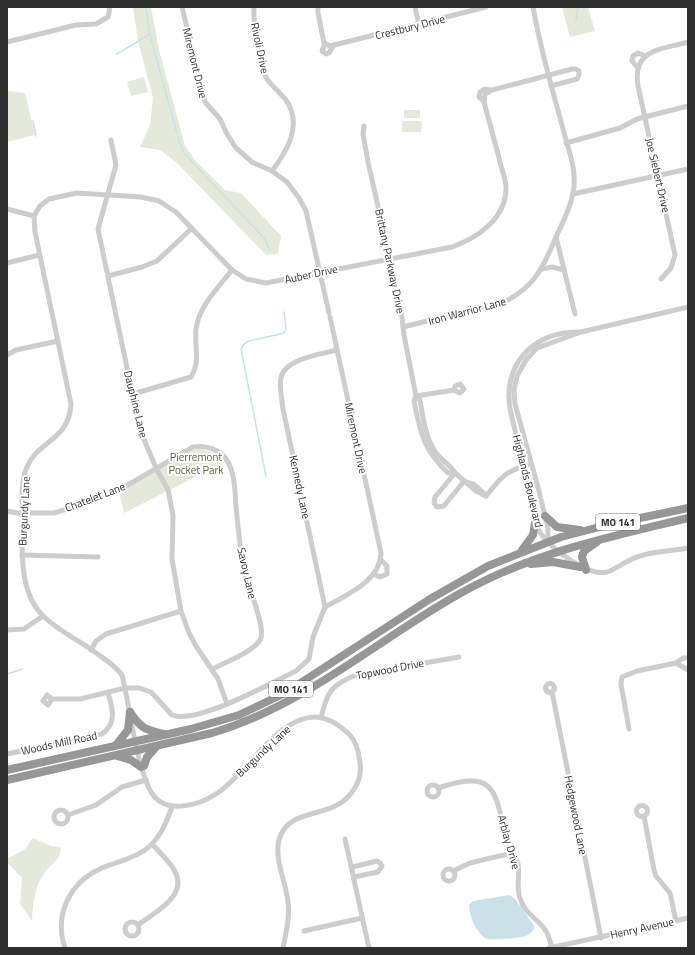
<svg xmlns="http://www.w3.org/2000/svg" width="695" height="955" viewBox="0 0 695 955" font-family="'Titillium Web',sans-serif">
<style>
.green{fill:#e5e9dc}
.water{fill:#cae1e8}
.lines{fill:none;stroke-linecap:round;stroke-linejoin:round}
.stream{stroke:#cae1e8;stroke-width:1.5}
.minor{stroke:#cdcdcd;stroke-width:5}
.highway{stroke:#979797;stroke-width:8}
.labels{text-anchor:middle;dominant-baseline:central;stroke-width:4;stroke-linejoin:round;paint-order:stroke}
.shield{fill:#fff;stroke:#6e6e6e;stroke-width:1}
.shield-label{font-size:10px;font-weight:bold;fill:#303030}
.street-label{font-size:11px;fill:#303030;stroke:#fff}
.park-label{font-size:11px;fill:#596840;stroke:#fff}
</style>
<rect width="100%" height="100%" fill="#fff"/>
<!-- green -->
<g class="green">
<path d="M133,7H151L159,50L185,146L195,160L225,190L241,193L281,236L278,254L266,255L177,163L160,150L140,147L150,125L153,98L138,41Z"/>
<path d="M562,7H588L595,31L570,37Z"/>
<path d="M144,77L148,92L131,96L127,82Z"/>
<path d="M7,91L25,93L35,135L7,142Z"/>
<rect x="404" y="110" width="16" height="8"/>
<path d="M402,121H422L421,132H402Z"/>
<path d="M200,449L216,453L225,462L124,513L119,492L194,450Z"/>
<path d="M33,838L51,846L61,847C60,861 53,862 45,872C34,886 33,905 32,921L20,904L22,878L7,862V859L24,850Z"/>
</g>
<!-- water -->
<path class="water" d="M510,895L516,900L535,927C533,931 530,934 526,936C520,938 490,941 485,938C476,932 469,916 469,905L473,901Z"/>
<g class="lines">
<!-- stream -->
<g class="stream">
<path d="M146,7L149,31L180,144L184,153L264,238L270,250"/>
<path d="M576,21L578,7"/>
<path d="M117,54L150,34"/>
<path d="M33,121L36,136"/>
<path d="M266,476L241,349L244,344L249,341L284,333L286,329L284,312"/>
<path d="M7,674L22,669"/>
</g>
<!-- minor -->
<g class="minor">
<path d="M182,7L205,102L220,119L227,134L236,148L252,162L272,171L287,182L299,198L306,211L329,313"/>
<path d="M254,7C253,22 259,67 267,79C273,87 280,93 286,100C303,125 287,151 272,171"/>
<path d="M318,7V13L324,43L330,46L486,7"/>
<path d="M415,7L419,25"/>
<path d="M7,42L76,25L96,24L108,17L110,7"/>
<path d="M325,43L322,51L326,54L329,53L333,46"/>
<path d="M637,67L632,61L633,56L638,53L645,56"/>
<path d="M484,101L479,97L480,92L485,89L491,90"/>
<path d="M364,126L363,134L368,162L401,309L404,335L416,396L420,400C423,417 425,435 434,450C439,459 450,464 455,473L476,491L486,496"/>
<path d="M111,140L116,165L98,229L140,430L156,468L168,490L173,515L172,559L181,611L189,633L196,646L218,679L227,704"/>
<path d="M566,143L620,128L637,119L688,106"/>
<path d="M573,194L688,169"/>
<path d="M7,209L34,216L35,232L71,404C69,441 38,440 27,467C19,485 23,511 22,531C22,560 21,595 44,617C57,629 74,638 89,648C100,656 114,664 122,675C131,711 134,754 149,788C162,817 199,806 219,792C248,772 278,716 316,717C330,718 340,726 349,734C357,742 359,752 360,763C363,780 351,799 335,806C316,816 286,813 279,840C274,859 286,882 288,902C290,918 286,932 283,948"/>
<path d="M34,216L40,206L49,199L77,193L141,197L159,201L176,212L232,270L246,279L266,283L452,247C477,238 506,219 506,188C506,179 501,168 499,158C494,140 489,121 484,102L485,94L492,90L572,69H576L579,71V75L577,79L551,86"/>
<path d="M556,237L575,314"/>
<path d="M7,263L39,255"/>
<path d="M542,269L552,267L564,270"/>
<path d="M108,276L142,267L157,261L191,229"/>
<path d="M661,279L671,268L675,255L638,86C632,49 660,50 688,42"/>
<path d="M403,327L504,302C532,288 541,272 553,244C560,227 570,211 573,193C578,170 567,147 562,125C551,86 540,47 533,7"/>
<path d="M581,332C535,331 503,362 510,409L539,531C549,547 587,577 607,572C618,568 628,559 640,556C655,551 672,551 688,548"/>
<path d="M7,355L16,350L58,341"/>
<path d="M133,394L191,377C201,361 194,346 196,329C199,306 218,288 232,270"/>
<path d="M416,396L414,401C421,434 423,449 448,473H455"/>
<path d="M416,396L454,390L460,393L464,389L460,384L455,386L454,390"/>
<path d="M455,473L435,497L434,503L437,507L444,506L464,481"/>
<path d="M466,482L473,484L486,495"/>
<path d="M486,496C501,478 504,472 527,465"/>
<path d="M7,511L17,513H54L73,507L121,489L193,447C206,445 221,449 228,462C235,475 235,492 236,506C238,528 240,549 244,570C248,585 265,626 261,638C256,651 225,662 213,669"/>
<path d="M548,542V529L539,491L515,404L514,390L517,376L526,360L537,348L581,332L688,307"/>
<path d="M22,555L98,557"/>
<path d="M374,574L380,577L387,574V566L381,560"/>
<path d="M325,607C346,595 380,582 381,553L330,317"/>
<path d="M7,630L24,629L43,616"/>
<path d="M91,650L96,641L106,634L181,611"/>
<path d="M676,663L683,658H688"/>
<circle cx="550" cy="688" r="4.5"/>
<path d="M552,692L601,938"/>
<path d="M52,699L48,705L43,701L47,695L52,699H80L125,688H139L151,692L172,715C196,725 271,683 296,671L309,659L313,637L325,607L283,409C282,399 279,388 281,378C284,359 321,354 337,350"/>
<path d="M321,718C327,692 331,685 356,675L459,657"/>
<path d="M629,729L621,684L622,677L637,671L676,663L688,670"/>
<path d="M7,754L102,734C118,722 112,708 108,692"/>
<circle cx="433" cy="791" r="6"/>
<path d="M438,788C496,769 495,790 506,839C509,848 516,855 518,864C520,875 516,887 520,898C525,915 538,918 546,931C549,936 550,942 552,948"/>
<circle cx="642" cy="811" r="5.5"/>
<circle cx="61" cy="817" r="7"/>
<path d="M68,815L96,805L122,787L146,780"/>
<path d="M644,816L654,870L656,876L670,893L676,921"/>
<path d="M345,839L369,948"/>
<path d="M352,867L377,861L380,863L382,866L378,872L354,877"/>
<circle cx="449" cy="875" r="6"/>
<path d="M453,871L470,863L512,853"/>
<circle cx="132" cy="929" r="7"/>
<path d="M138,925C155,912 191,895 173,868C167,859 159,852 152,844"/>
<path d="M304,931L362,918"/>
<path d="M65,948C54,916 69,883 100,869C115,862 131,860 145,850C160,839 166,823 172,807"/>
<path d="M549,948L688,918"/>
</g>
<!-- highway -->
<g class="highway">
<path d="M545,516L557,527L580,530"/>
<path d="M522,550L533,535L536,517"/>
<path d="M531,564L553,562L580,567"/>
<path d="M586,570L582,557L584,551L597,542"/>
<path d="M130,712C141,729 146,730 164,734"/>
<path d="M116,745L128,730L130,712"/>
<path d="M117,756L131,760L141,767"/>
<path d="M144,766L147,757L157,746"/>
<path d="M7,770L191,729L239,715L285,693L430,599L488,566L561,537L611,524L688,508"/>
<path d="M7,780L212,733C304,706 377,640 459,594C531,553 609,537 688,518"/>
</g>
</g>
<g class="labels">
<!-- shield labels -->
<g class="shield">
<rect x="596" y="514" width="44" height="16" rx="3"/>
<rect x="269" y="681" width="44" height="16" rx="3"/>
</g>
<g class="shield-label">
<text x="618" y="522">MO 141</text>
<text x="291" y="689">MO 141</text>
</g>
<!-- street labels -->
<g class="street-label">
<text transform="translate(410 27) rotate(-14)">Crestbury Drive</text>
<text transform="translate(260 48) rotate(78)">Rivoli Drive</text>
<text transform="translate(195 63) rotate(76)">Miremont Drive</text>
<text transform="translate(658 175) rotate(77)">Joe Siebert Drive</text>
<text transform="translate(390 261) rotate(78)">Brittany Parkway Drive</text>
<text transform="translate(311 274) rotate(-12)">Auber Drive</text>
<text transform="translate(467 311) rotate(-15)">Iron Warrior Lane</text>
<text transform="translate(136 404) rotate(76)">Dauphine Lane</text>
<text transform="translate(356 438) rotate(78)">Miremont Drive</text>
<text transform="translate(528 481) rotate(76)">Highlands Boulevard</text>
<text transform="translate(300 487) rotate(78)">Kennedy Lane</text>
<text transform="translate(95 497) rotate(-21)">Chatelet Lane</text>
<text transform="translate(24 511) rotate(-87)">Burgundy Lane</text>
<text transform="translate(247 573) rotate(77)">Savoy Lane</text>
<text transform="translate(390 669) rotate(-11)">Topwood Drive</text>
<text transform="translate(59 743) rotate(-12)">Woods Mill Road</text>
<text transform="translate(263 751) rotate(-43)">Burgundy Lane</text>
<text transform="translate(576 815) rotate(79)">Hedgewood Lane</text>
<text transform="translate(509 842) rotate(74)">Arblay Drive</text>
<text transform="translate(642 928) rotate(-12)">Henry Avenue</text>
</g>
<!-- park labels -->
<g class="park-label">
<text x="196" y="457">Pierremont<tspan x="196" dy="13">Pocket Park</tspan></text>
</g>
</g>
<!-- border -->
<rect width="695" height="955" fill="none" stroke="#303030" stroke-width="16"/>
</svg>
